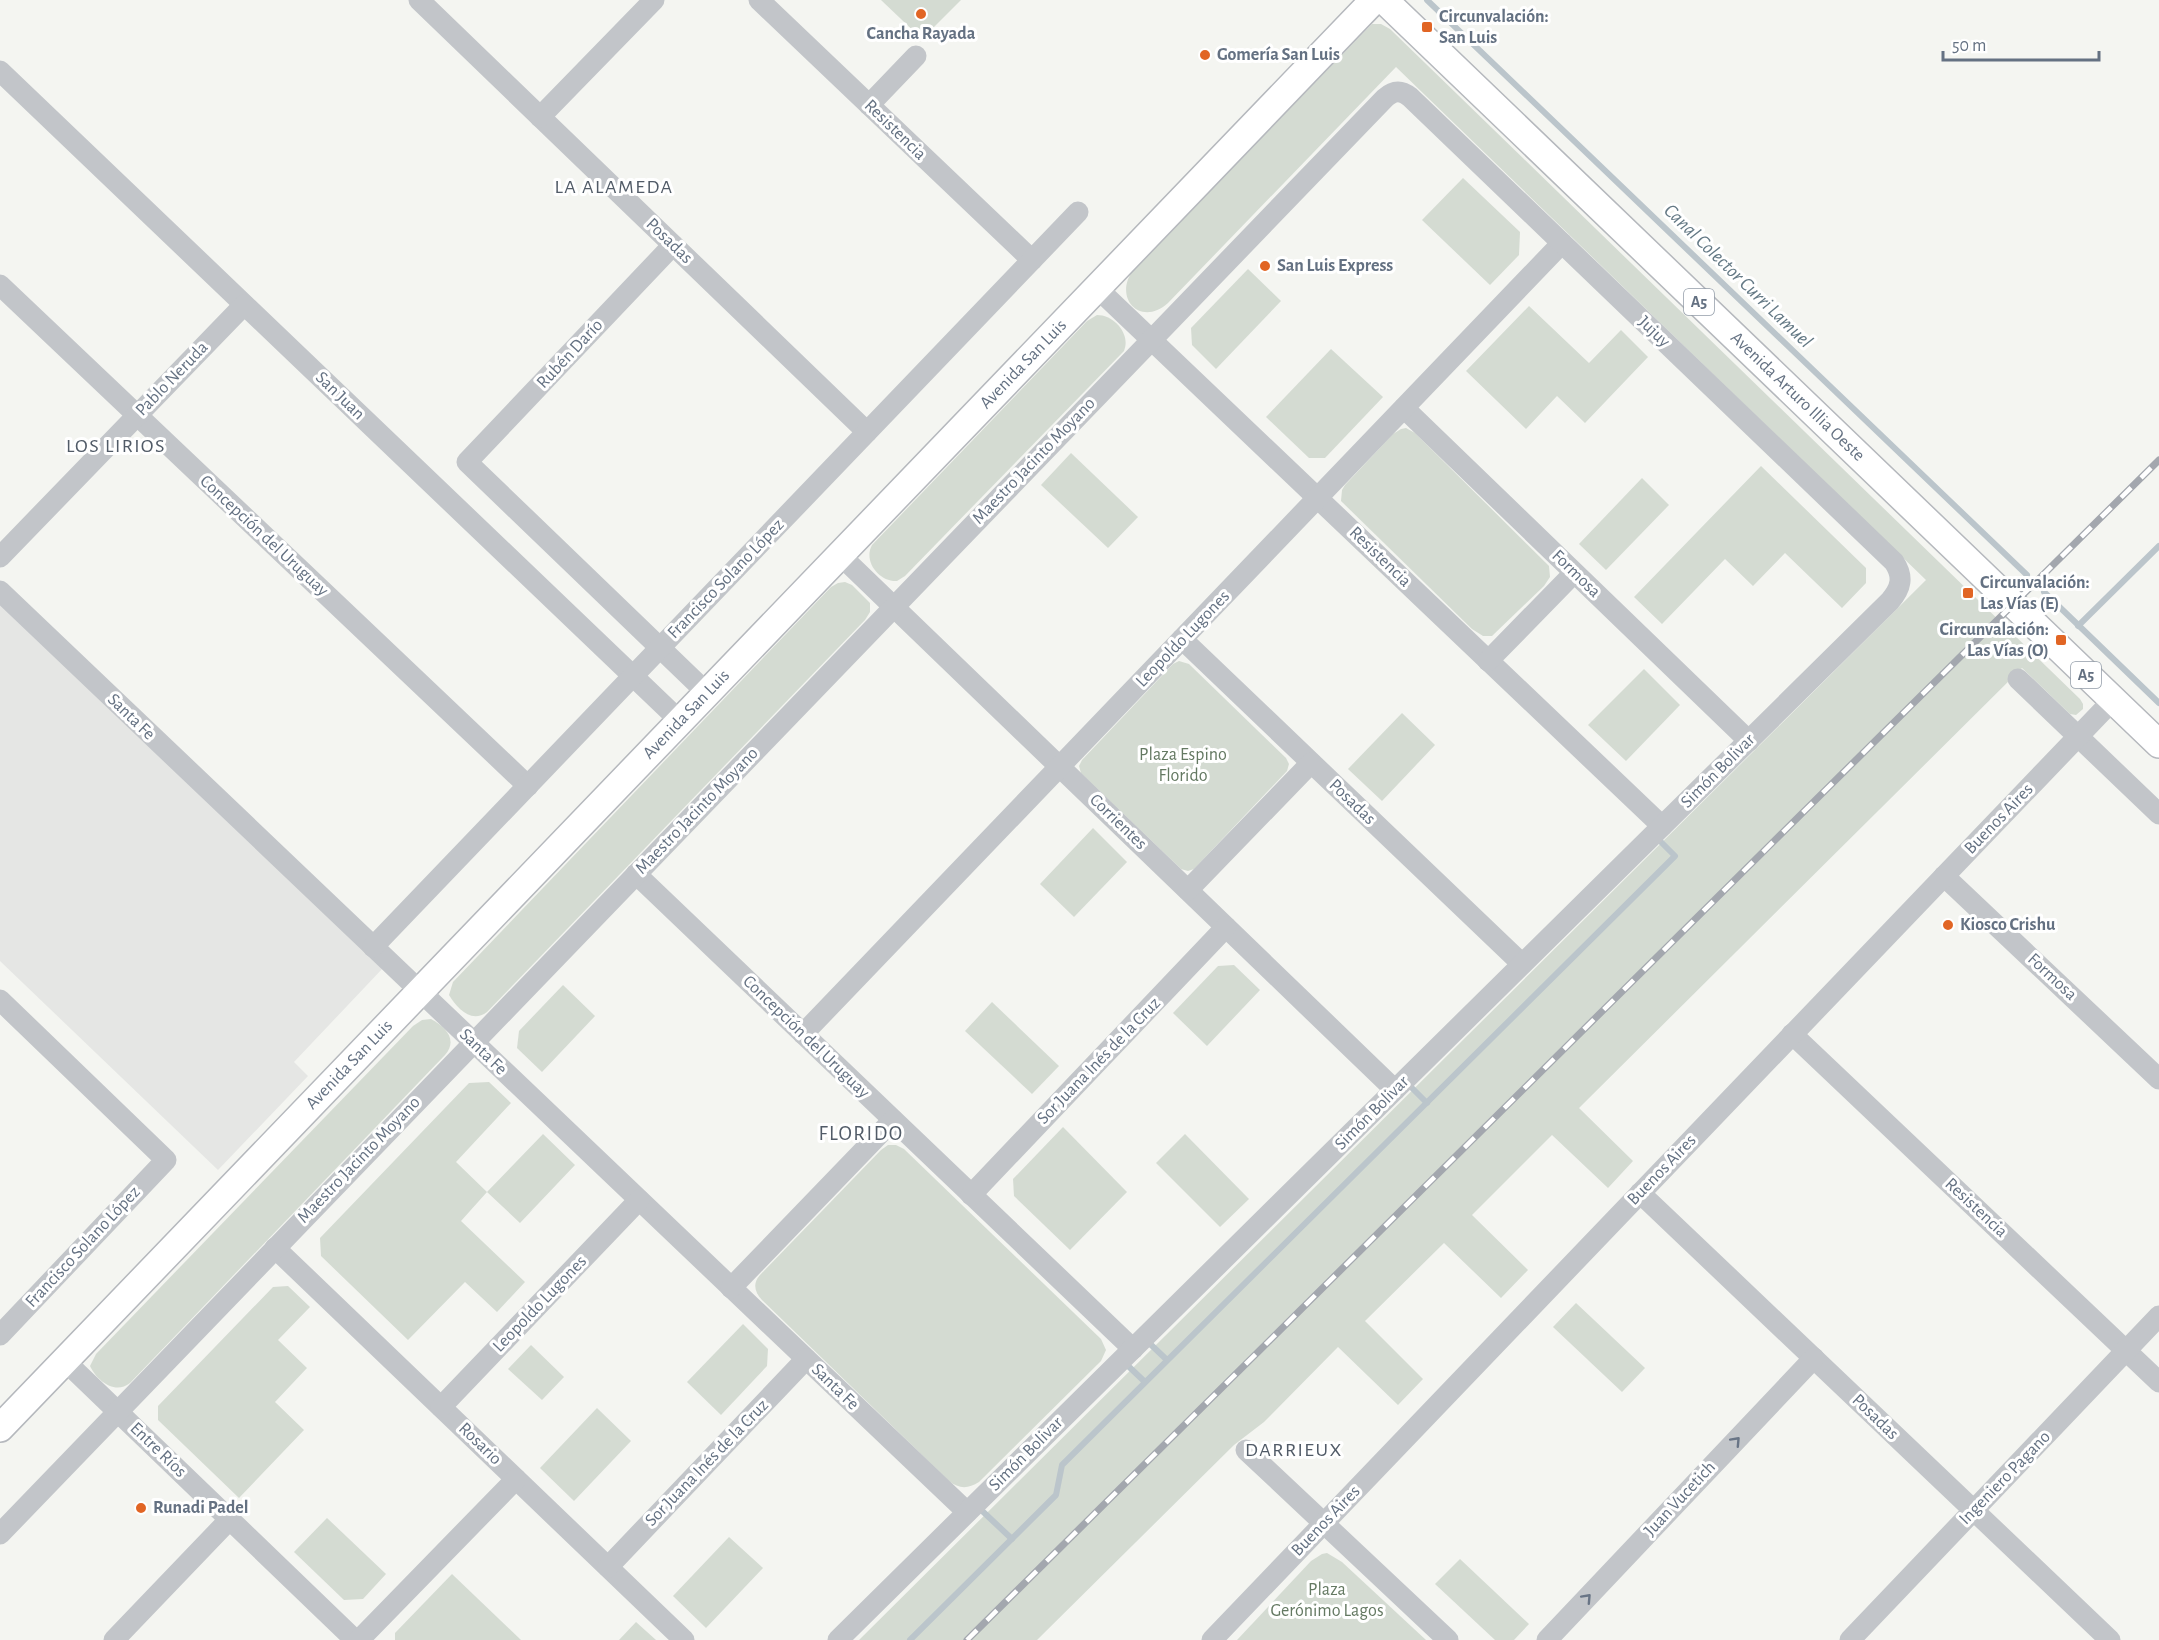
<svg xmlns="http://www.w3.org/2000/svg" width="2159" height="1640" viewBox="0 0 2159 1640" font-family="'Alegreya Sans',sans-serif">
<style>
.built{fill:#e5e6e4}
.green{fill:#d4dbd2}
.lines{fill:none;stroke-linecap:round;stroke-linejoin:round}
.stream{stroke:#bbc5cb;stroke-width:6}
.major-casing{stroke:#b5b8bd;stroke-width:30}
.minor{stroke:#c2c5c9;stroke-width:21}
.major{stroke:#fff;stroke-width:27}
.rail-casing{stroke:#a3a7ae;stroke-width:7}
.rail{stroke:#fff;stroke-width:4.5;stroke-dasharray:14;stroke-linecap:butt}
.oneway{stroke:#697586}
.poi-dot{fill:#e16524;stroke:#fff;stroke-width:2}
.labels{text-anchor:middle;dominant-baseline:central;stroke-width:6;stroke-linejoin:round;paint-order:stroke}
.shield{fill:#fff;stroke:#929ca8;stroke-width:1.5}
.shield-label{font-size:16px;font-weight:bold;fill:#647182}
.poi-label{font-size:18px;font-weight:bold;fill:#647182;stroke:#fff;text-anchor:start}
.street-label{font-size:18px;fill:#647182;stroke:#fff}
.park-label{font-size:18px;fill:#647962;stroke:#fff}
.neighbourhood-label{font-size:20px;letter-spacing:1.5px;fill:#515b67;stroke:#fff}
.water-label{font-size:20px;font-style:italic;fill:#647985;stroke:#fff}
.quarter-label{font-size:21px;letter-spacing:1.5px;fill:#515b67;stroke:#fff}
</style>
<rect width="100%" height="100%" fill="#f4f5f1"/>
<!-- built -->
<path class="built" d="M0,602L383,968L294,1062L308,1076L218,1170L0,961Z"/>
<!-- green -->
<g class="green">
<path d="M881,0H961L922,39Z"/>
<path d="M1372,24H1381L1390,29L2080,699L2083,704V709L2076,715L2070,714L2022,668L1579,1108L1633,1161L1608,1188L1552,1135L1472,1215L1528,1270L1501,1298L1444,1243L1365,1321L1423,1379L1398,1405L1338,1347L1264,1422L1234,1445L1037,1640H859L1926,580L1396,67L1168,303C1140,328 1112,297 1134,269Z"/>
<path d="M1463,178L1520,232L1519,255L1490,285L1422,220Z"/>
<path d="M1248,269L1281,301L1216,369L1192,345L1191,328Z"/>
<path d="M1529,306L1589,363L1621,330L1648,357L1585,423L1557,396L1526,429L1466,371Z"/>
<path d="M1097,315C1114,315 1131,334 1124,351L905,576L897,581C879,582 863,561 872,545L1087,321Z"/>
<path d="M1331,349L1383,397L1325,458H1309L1266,417Z"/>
<path d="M1406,428L1415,433L1549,566L1550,577L1544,586L1492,636H1483L1472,629L1341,501L1342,490L1345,485L1393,434L1401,429Z"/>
<path d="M1071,453L1138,517L1108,548L1041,485Z"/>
<path d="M1761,466L1866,568V583L1842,608L1785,553L1753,586L1725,559L1662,624L1634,597Z"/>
<path d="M1642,478L1669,505L1606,570L1579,544Z"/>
<path d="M845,582L852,585L870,603V612L865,620L487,1012C471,1024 457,1008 449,995L453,982L831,587L838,583Z"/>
<path d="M1179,661L1189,664L1286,758L1289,764L1287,771L1194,869L1188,871L1181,869L1081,773L1079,766L1082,760L1173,664Z"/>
<path d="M1644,669L1680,705L1626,761L1588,725Z"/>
<path d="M1402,713L1435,745L1382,801L1348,769Z"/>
<path d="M1093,828L1127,862L1074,917L1040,884Z"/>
<path d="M1234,965L1260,990L1207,1046L1173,1013L1218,966Z"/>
<path d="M563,985L595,1016L542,1072L517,1048L519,1031Z"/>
<path d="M992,1002L1059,1066L1032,1094L965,1031Z"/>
<path d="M431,1019C446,1027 458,1040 445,1055L130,1383C115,1395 97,1381 90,1366L96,1354L413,1026L422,1020Z"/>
<path d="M489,1082L511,1103L456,1162L487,1192L543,1134L575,1165L520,1223L487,1192L461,1221L525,1282L497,1312L465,1282L408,1340L321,1256L320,1238L469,1083Z"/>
<path d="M1063,1127L1127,1192L1070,1250L1014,1196L1013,1179Z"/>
<path d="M1185,1134L1249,1199L1220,1227L1156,1163Z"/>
<path d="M888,1145H896L904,1149L1101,1339L1106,1350L1101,1361L979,1482C968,1489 959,1489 949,1481L762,1300C755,1292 752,1284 760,1275L881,1150Z"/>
<path d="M288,1286L310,1307L278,1340L307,1368L275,1402L304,1430L239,1498L158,1420V1406L273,1287Z"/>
<path d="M1576,1303L1645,1368L1622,1392L1553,1327Z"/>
<path d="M743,1324L768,1349L767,1366L721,1415L687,1382Z"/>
<path d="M531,1345L564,1377L542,1400L508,1369Z"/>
<path d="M597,1408L631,1441L574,1501L540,1468Z"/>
<path d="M327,1518L386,1574L363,1599L344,1600L294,1552Z"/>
<path d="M729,1537L763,1568L706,1628L673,1596Z"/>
<path d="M1327,1553L1342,1562L1426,1640H1237L1311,1561L1322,1554Z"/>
<path d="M1460,1559L1529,1624L1514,1640H1495L1435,1584Z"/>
<path d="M452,1574L521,1640H395V1633Z"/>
<path d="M636,1622L656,1640H619Z"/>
</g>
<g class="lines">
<!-- stream -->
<g class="stream">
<path d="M1427,0L2027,575"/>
<path d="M2044,592L2159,703"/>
<path d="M2078,626L2159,546"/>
<path d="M1407,1083L1427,1103"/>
<path d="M1146,1340L1167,1360"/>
<path d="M1124,1362L1145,1382"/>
<path d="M978,1507L1012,1539"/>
<path d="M910,1640L1056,1495L1062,1465L1675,856L1656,837"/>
</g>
<!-- major casing -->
<g class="major-casing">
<g id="major">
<path id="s1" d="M1384,0L2159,744"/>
<path id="s2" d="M0,1428L1374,0"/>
</g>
</g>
<!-- minor -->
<g class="minor">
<path d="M419,0L867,432"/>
<path d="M759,0L1032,260"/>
<path d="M0,71L680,721"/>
<path d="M869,105L916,56"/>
<path d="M540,117L654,0"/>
<path d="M673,245L467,462L707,693"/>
<path d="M0,285L528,786"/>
<path d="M1097,288L1662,826"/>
<path d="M1404,408L1749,741"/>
<path d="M840,555L1395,1090"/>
<path d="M0,557L244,305"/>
<path d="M0,591L967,1512"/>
<path d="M1182,639L1522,964"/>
<path d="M1488,661L1574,573"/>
<path d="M2018,679L2159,814"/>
<path d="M636,874L1133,1349"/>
<path d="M1944,876L2159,1079"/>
<path d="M1188,890L1311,763"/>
<path d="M373,947L1078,212"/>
<path d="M0,1000L166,1160L0,1335"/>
<path d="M803,1034L1562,243"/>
<path d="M1792,1034L2159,1382"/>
<path d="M1640,1193L2110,1640"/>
<path d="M971,1195L1226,927"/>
<path d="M275,1248L684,1640"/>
<path d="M731,1288L893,1120"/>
<path d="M65,1361L355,1640"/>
<path d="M441,1407L639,1200"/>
<path d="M1246,1450L1448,1640"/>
<path d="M0,1534L1385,98C1394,90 1401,90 1410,97L1894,562C1904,577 1901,588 1890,601L838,1640"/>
<path d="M608,1567L806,1359"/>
<path d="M114,1640L230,1519"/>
<path d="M359,1640L516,1479"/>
<path d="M1212,1640L2113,700"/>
<path d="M1547,1640L1814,1358"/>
<path d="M1850,1640L2159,1316"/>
</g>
<!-- major -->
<use href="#major" class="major"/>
<!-- rail casing -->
<g class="rail-casing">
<path id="rail" d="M967,1640L2159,460"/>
</g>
<!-- rail -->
<use href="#rail" class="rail"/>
</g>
<!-- one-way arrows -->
<defs><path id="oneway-chevron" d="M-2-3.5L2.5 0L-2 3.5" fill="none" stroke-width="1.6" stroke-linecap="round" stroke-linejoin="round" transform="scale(1.5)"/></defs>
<g class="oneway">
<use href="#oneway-chevron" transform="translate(1736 1441) rotate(-47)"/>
<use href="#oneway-chevron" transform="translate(1587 1598) rotate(-47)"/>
</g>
<!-- markers -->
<g class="poi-dot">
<circle cx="921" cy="14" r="6"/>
<rect x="1421" y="21" width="12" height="12" rx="3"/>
<circle cx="1205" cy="55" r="6"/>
<circle cx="1265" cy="266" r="6"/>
<rect x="1962" y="587" width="12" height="12" rx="3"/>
<rect x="2055" y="634" width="12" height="12" rx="3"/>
<circle cx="1948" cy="925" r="6"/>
<circle cx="141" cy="1508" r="6"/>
</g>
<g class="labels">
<!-- shield labels -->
<g class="shield">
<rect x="1684" y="289" width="30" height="26" rx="4.5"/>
<rect x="2071" y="662" width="30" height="26" rx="4.5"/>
</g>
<g class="shield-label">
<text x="1699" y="302">A5</text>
<text x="2086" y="675">A5</text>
</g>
<!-- poi labels -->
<g class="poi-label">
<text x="1439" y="17">Circunvalación:<tspan x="1439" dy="21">San Luis</tspan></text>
<text x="921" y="34" text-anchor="middle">Cancha Rayada</text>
<text x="1217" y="55">Gomería San Luis</text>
<text x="1277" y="266">San Luis Express</text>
<text x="1980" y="583">Circunvalación:<tspan x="1980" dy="21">Las Vías (E)</tspan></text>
<text x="2049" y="630" text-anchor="end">Circunvalación:<tspan x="2049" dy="21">Las Vías (O)</tspan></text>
<text x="1960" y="925">Kiosco Crishu</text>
<text x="153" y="1508">Runadi Padel</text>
</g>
<!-- street labels -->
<g class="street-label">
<text transform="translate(895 130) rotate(44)">Resistencia</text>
<text transform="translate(669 241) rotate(44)">Posadas</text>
<text transform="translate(1654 332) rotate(44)">Jujuy</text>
<text transform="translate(570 354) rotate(-47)">Rubén Darío</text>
<text stroke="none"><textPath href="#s2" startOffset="1476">Avenida San Luis</textPath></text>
<text transform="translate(172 379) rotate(-46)">Pablo Neruda</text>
<text transform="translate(340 396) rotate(44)">San Juan</text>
<text stroke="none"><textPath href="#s1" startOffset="573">Avenida Arturo Illia Oeste</textPath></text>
<text transform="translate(1034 461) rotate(-46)">Maestro Jacinto Moyano</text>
<text transform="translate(264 536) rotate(43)">Concepción del Uruguay</text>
<text transform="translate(1380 557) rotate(44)">Resistencia</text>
<text transform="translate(1576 574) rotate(44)">Formosa</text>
<text transform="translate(726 579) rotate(-46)">Francisco Solano López</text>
<text transform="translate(1183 639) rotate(-46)">Leopoldo Lugones</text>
<text stroke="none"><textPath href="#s2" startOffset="990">Avenida San Luis</textPath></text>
<text transform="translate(131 717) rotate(44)">Santa Fe</text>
<text transform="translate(1718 771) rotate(-45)">Simón Bolivar</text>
<text transform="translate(1352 802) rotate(44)">Posadas</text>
<text transform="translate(697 811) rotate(-46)">Maestro Jacinto Moyano</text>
<text transform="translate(1999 819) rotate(-46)">Buenos Aires</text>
<text transform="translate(1118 822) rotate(44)">Corrientes</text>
<text transform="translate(2052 977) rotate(43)">Formosa</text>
<text transform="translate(806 1037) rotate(44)">Concepción del Uruguay</text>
<text transform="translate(483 1052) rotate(44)">Santa Fe</text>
<text transform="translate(1099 1061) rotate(-46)">Sor Juana Inés de la Cruz</text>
<text stroke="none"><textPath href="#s2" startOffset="504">Avenida San Luis</textPath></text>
<text transform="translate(1372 1113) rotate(-45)">Simón Bolivar</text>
<text transform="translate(359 1160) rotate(-46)">Maestro Jacinto Moyano</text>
<text transform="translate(1662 1170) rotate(-46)">Buenos Aires</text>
<text transform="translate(1976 1208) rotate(43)">Resistencia</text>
<text transform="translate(83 1247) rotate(-47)">Francisco Solano López</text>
<text transform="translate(540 1304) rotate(-46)">Leopoldo Lugones</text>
<text transform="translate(835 1387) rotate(44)">Santa Fe</text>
<text transform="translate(1875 1417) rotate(44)">Posadas</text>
<text transform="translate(480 1444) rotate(44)">Rosario</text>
<text transform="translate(158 1450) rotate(44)">Entre Ríos</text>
<text transform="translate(1026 1454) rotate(-45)">Simón Bolivar</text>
<text transform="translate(707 1463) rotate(-46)">Sor Juana Inés de la Cruz</text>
<text transform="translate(2005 1478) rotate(-46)">Ingeniero Pagano</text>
<text transform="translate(1680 1499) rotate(-47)">Juan Vucetich</text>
<text transform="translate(1326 1521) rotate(-46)">Buenos Aires</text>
</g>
<!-- park labels -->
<g class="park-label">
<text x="1183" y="755">Plaza Espino<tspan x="1183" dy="21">Florido</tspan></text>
<text x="1327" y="1590">Plaza<tspan x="1327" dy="21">Gerónimo Lagos</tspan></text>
</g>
<!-- neighbourhood labels -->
<g class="neighbourhood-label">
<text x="614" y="187">LA ALAMEDA</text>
<text x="116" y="446">LOS LIRIOS</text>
<text x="1294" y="1450">DARRIEUX</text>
</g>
<!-- water labels -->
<g class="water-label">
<text transform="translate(1738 276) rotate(44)">Canal Colector Curri Lamuel</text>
</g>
<!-- quarter labels -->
<g class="quarter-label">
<text x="861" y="1133">FLORIDO</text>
</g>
</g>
<!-- scale -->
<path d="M1943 51v9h156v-9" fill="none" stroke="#647182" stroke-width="3"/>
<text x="1952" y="51" font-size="18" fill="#647182" stroke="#ffffff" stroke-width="4.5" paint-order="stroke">50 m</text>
</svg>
